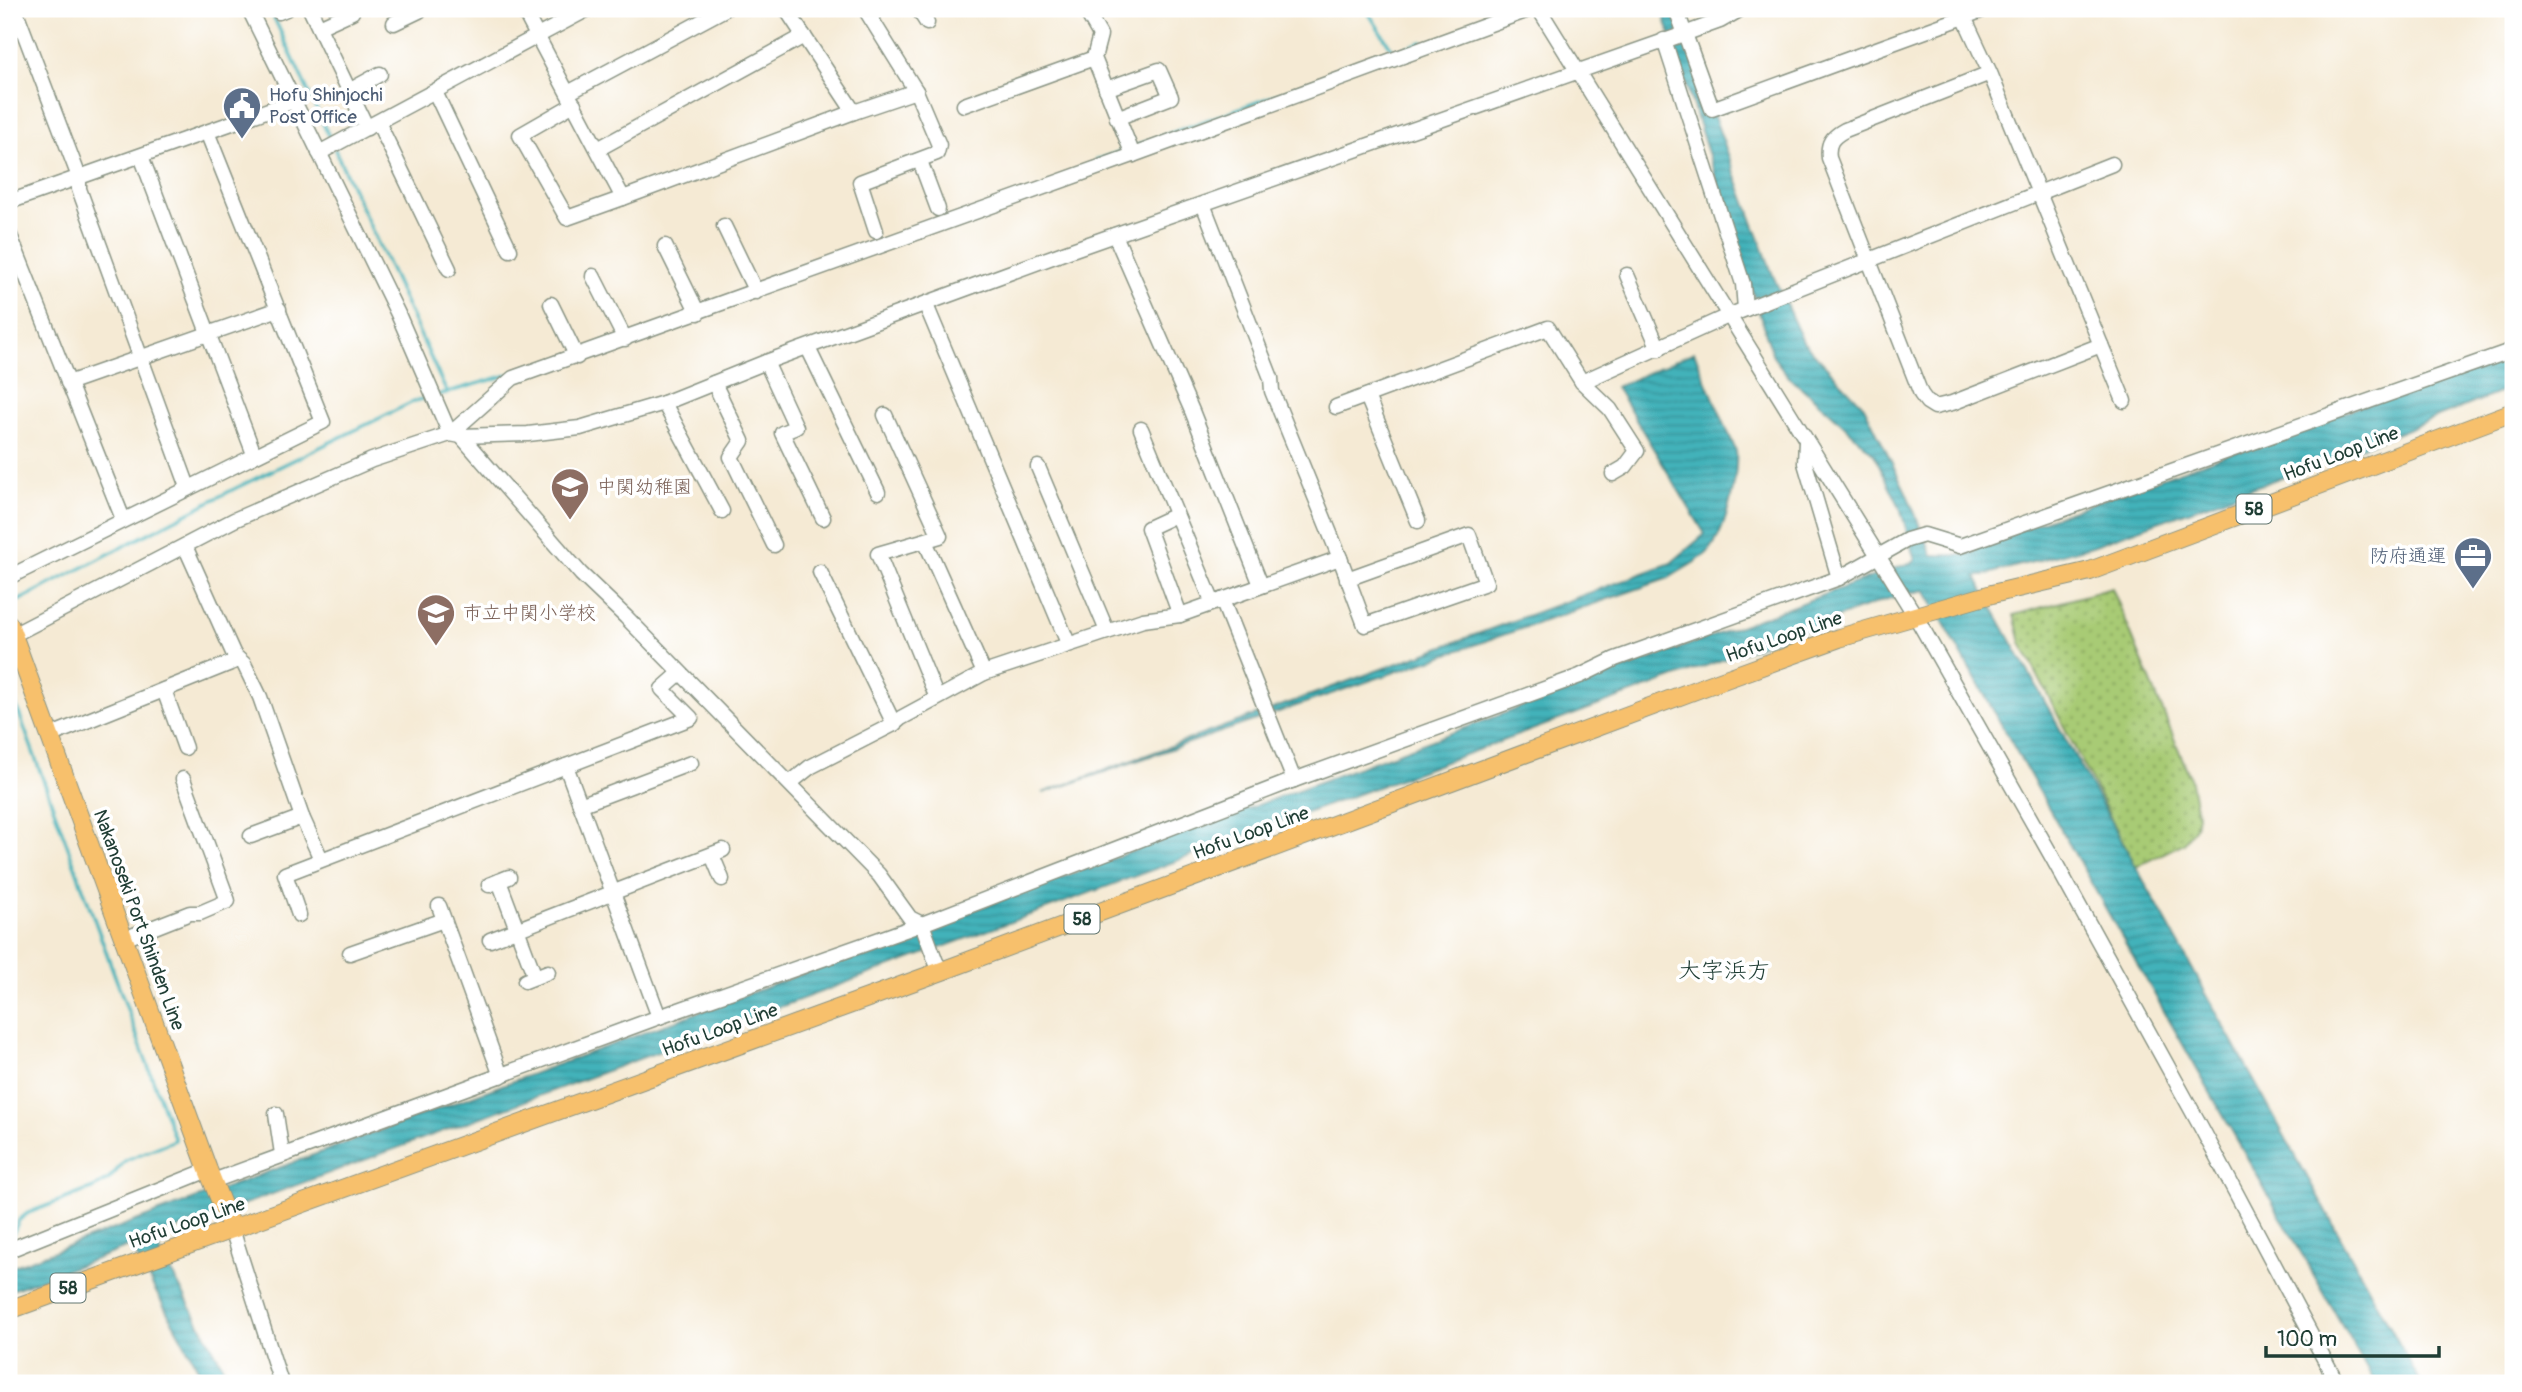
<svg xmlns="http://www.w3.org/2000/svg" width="2522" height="1392" viewBox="0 0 2522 1392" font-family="Pangolin,'Klee One',sans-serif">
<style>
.park{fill:url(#park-dots);stroke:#648454;stroke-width:2}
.water{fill:url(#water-rules);stroke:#307877;stroke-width:2}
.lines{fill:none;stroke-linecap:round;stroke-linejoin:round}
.stream{stroke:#42b2ba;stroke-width:3.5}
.minor-casing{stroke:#8a9484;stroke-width:17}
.major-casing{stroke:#8a9484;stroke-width:20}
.minor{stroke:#fff;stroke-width:14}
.major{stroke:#f7c06c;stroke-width:18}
.labels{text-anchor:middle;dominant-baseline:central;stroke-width:7;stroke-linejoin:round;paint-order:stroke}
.shield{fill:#fff;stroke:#627771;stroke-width:2}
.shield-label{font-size:18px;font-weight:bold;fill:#1f3d34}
.service-label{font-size:19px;fill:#4e5e75;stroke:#fff;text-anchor:start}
.street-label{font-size:19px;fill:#1f3d34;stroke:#fff}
.education-label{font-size:19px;fill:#785e54;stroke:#fff;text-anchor:start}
.quarter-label{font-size:23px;fill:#1f3d34;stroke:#fff}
</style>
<defs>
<pattern id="park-dots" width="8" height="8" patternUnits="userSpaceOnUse" patternTransform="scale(1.75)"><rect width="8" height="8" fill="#a8cb74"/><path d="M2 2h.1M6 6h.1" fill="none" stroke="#88a660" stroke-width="1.8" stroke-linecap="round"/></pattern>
<pattern id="water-rules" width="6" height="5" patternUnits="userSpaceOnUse" patternTransform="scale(1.75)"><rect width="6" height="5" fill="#42b2ba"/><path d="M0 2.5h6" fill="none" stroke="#379298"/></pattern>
</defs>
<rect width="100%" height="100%" fill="#fff"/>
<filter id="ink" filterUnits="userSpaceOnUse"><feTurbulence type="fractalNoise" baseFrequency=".0143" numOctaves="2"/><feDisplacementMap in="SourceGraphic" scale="14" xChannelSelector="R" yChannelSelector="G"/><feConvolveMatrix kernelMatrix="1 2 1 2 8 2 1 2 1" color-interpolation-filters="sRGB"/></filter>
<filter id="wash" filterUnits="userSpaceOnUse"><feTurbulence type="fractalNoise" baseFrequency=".00686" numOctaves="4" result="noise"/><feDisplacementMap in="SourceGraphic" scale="28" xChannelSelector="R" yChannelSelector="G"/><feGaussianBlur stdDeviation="1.57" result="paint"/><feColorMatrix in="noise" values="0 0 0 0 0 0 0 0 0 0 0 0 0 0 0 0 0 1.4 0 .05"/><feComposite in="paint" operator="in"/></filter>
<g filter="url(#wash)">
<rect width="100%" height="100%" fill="#f5ead4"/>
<!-- park -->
<path class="park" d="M2112,588L2190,777L2197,814L2195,827L2184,843L2136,867L2021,643L2014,615Z"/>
<!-- water -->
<g class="water">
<path d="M1662,9H1674L1774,278L1803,342L1864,406L1906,492L1932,555H1963L1975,552L1979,544L2513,351V387L2337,457L2092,546L1976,577L2421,1383H2375L1925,590L1890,598L153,1238L232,1383H206L131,1246L9,1291V1268L1915,561L1900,507L1874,454L1832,414L1787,375L1773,356Z"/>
<path d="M1694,352L1736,451C1738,477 1726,535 1706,554C1695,563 1681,570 1669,578L1043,793L1671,563L1705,534L1616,387Z"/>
</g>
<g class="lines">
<!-- stream -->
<g class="stream">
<path d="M270,9L332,143"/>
<path d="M1366,9L1393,51"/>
<path d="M1133,147L1422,42"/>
<path d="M335,150L447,393"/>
<path d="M1097,160L1126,150"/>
<path d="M438,395L508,375"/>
<path d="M18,601L234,489L415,401L430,397"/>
<path d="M9,686L175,1140L126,1160L108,1180L94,1188L28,1213L19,1220L13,1233L12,1244"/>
<path d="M12,1267V1251"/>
</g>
</g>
</g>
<g filter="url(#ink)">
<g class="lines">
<!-- minor casing -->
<g class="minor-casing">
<g id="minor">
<path d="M15,9L79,177V189L188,487"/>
<path d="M249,9L398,314L450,434"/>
<path d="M310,9L367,128"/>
<path d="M523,9L623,198L854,112L916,91"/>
<path d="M786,9L854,112"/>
<path d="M865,9L916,91L939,145L937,153L860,182L876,231"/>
<path d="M918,9L927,23"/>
<path d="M1085,9L1100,35L1094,58L1133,155"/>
<path d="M1539,9L1916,617L2051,855L2201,1127L2337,1383"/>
<path d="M1676,9L1712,109L1986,9"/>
<path d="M279,12L286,9"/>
<path d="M1964,17L1990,73L2101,345L1952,403L1935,407L1927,402L1921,394L1829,158C1827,143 1832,137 1845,130L1990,73"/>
<path d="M394,23L419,11"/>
<path d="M319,27L352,12"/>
<path d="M1664,40L1743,284L1745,309"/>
<path d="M1106,89L1159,70L1171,97L1117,118"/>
<path d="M349,91L380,74"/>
<path d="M435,92L510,250"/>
<path d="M568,93L725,9"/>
<path d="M574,104L520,135L567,218L623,198"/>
<path d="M964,105L1094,58"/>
<path d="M378,122L449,269"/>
<path d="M598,149L804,36"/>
<path d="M319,153L588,9"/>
<path d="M141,156L254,454"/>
<path d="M920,161L938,209"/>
<path d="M9,202L294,101"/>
<path d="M1203,204L1271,378L1272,391L1340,558L1365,625L1486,583L1469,535L1347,579"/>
<path d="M724,226L756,292"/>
<path d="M9,233L123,519"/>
<path d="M1115,235L1192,411L1261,585"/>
<path d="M665,246L698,313"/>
<path d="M1627,275L1659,349"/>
<path d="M593,276L625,339"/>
<path d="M551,304L577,357"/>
<path d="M926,305L1068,643"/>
<path d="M2101,345L2124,401"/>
<path d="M808,348L878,492"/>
<path d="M766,362L796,427L782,433L823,518"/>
<path d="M1582,382L1728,316L2112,164"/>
<path d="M68,383L279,309"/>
<path d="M714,383L742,441L731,457L774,545"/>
<path d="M1367,396L1418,521"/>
<path d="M664,403L722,511"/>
<path d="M1336,407L1548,328L1582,382L1610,409L1637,451L1625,467L1613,474"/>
<path d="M885,415L940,536L878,554L937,698"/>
<path d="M1141,429L1213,603"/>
<path d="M450,434L513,378L1133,155L1531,9"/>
<path d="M461,436L581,574L626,617L879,875L910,918L922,924L936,962L942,971"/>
<path d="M1806,441L1805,463L1839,578"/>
<path d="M1038,467L1107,631"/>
<path d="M1176,515L1148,528L1180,615"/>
<path d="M925,541L984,673"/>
<path d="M185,546L234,655L244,664L260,697L302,817L321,859"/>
<path d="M820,572L894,724"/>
<path d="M9,577L323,422L207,132"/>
<path d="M1222,600L1294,780"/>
<path d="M13,635L234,520L372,460L450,434L461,436L528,434L580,428L664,403L766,362L1066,252L1684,34L1720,21L1741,9"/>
<path d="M164,690L185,748"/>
<path d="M49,736L238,660"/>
<path d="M566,766L659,1017"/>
<path d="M790,783L810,767L894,724L901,718L984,673L1143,620L1180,615L1340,558"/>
<path d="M580,805L691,763"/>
<path d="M251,836L302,817"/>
<path d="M712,855L722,879"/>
<path d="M499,881L535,977"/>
<path d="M489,885L509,877"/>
<path d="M439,906L501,1076"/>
<path d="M299,915L285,874L691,718L662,689L680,673"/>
<path d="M124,939L190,913H200L228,901L183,779"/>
<path d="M490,940L723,850"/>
<path d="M350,953L444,920"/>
<path d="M525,981L548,972"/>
<path d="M276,1114L282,1154"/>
<path d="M213,1181L659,1017L922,924L1294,780L1580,676L1615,659L1839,578L1907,540L1924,535L1960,546L2513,350"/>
<path d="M232,1229L281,1383"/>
<path d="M9,1250L208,1170"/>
</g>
</g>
<!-- major casing -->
<g class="major-casing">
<g id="major">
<path d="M9,624L208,1170L232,1229"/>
<path d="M9,1310L942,971L1709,685L1839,638L1992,594L2090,571L2513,412"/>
</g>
</g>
<!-- minor -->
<use href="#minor" class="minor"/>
<!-- major -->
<use href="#major" class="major"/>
</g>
</g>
<!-- icons -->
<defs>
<g id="civic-pin" transform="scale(2.0125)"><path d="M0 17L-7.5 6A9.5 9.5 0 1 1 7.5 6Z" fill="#5c6f8a" stroke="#fff"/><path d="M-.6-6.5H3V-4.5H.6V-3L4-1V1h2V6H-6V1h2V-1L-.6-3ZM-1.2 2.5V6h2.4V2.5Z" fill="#fff"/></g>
<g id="school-pin" transform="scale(2.0125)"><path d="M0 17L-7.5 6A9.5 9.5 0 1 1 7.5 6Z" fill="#8d6e63" stroke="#fff"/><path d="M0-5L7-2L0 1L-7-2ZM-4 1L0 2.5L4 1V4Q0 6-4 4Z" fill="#fff"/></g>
<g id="office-pin" transform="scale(2.0125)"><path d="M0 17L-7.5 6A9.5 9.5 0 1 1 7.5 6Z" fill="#5c6f8a" stroke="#fff"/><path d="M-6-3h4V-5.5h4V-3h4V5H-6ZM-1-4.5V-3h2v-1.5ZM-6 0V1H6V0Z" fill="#fff"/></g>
</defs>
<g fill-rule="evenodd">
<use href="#civic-pin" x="242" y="106"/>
<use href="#school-pin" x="570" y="487"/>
<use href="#office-pin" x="2473" y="556"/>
<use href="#school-pin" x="436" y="613"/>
</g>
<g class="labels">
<!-- shield labels -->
<g class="shield">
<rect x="2236.5" y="494.5" width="35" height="29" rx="5"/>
<rect x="1064.5" y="904.5" width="35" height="29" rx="5"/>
<rect x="50.5" y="1273.5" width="35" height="29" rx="5"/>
</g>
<g class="shield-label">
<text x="2254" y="509">58</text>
<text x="1082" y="919">58</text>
<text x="68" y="1288">58</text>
</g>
<!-- service labels -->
<g class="service-label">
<text x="269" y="95">Hofu Shinjochi<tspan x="269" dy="22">Post Office</tspan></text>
<text x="2446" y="556" text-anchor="end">防府通運</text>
</g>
<!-- street labels -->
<g class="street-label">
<text transform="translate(2341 454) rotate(-21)">Hofu Loop Line</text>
<text transform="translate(1784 637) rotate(-19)">Hofu Loop Line</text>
<text transform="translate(1251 833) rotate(-20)">Hofu Loop Line</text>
<text transform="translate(139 920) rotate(70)">Nakanoseki Port Shinden Line</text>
<text transform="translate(720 1030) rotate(-20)">Hofu Loop Line</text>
<text transform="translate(187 1223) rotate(-19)">Hofu Loop Line</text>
</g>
<!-- education labels -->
<g class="education-label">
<text x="597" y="487">中関幼稚園</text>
<text x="463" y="613">市立中関小学校</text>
</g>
<!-- quarter labels -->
<g class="quarter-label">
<text x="1724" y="970">大字浜方</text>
</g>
</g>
<!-- margin -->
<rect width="2522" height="1392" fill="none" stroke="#fff" stroke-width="35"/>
<!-- scale -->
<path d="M2266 1346v10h173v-10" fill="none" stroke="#1f3d34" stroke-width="3.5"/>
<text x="2277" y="1346" font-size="21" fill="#1f3d34" stroke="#ffffff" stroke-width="5" paint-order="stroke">100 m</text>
</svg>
